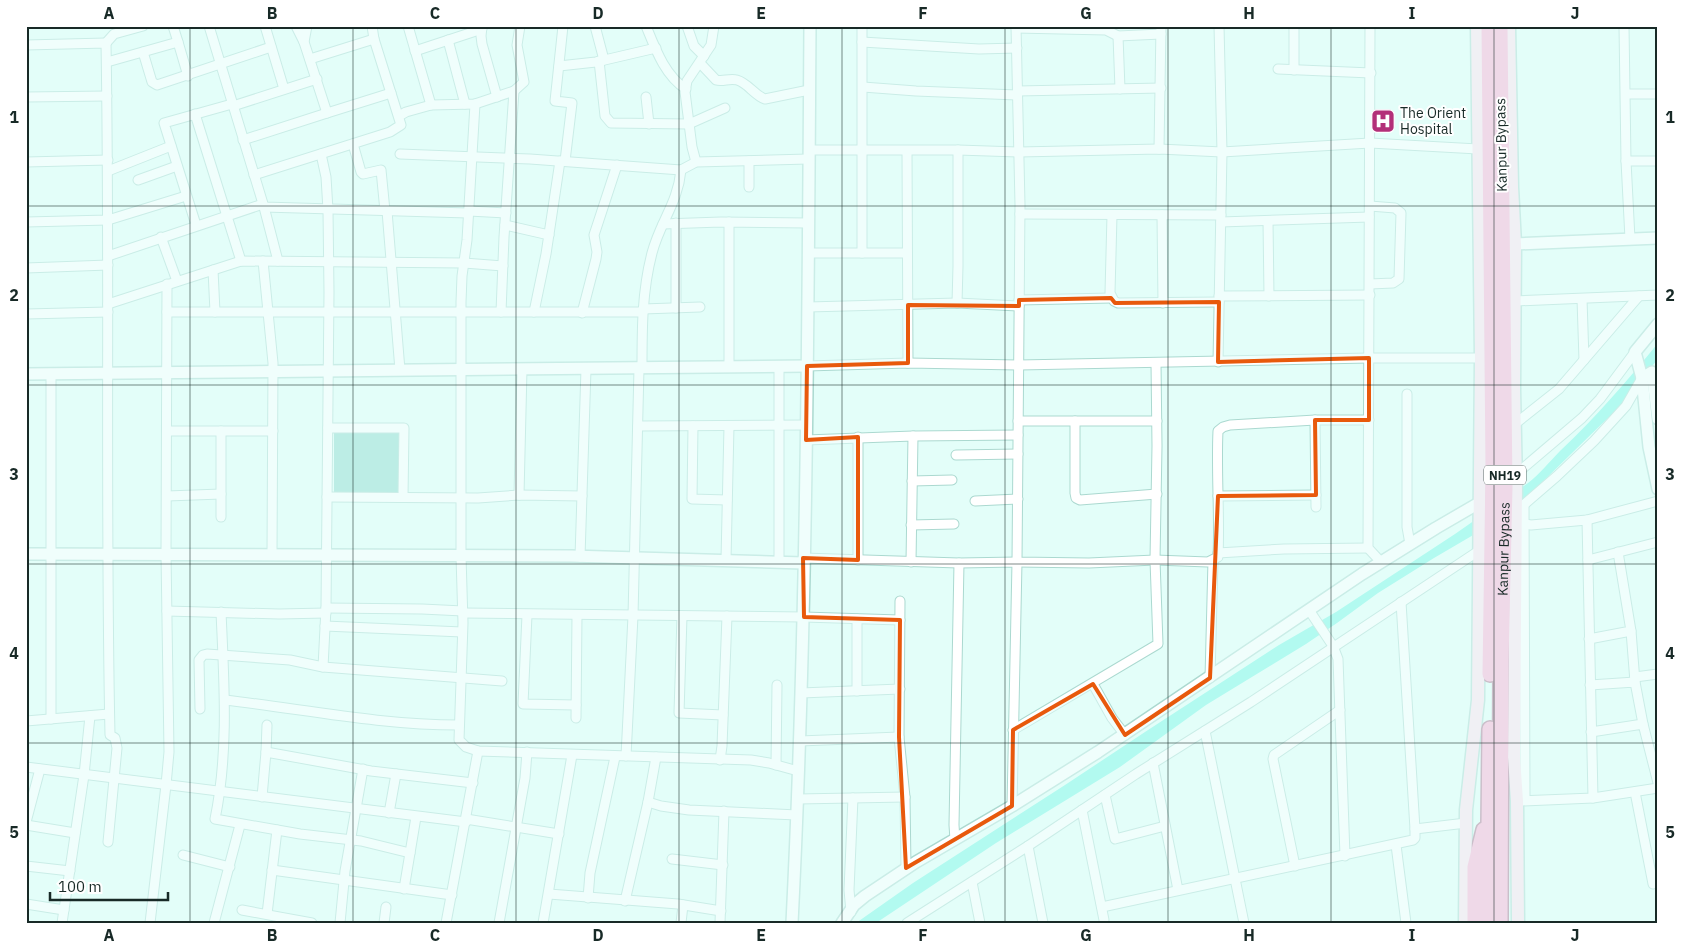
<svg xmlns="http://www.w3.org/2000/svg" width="1684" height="949" viewBox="0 0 1684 949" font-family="'IBM Plex Sans',sans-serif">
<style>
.park{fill:#8cd9cc}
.water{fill:#76f7e4}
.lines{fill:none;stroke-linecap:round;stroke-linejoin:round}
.minor-casing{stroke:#abd9d0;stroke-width:11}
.tertiary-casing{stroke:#abd9d0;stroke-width:14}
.secondary-casing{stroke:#abd9d0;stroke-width:15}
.trunk-casing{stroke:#ac7390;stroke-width:18}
.minor{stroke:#fff;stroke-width:9}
.tertiary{stroke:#fff;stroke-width:11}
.secondary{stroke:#fee1ee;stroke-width:12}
.trunk{stroke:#fcaed3;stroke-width:15}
.marked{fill:none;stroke:#e8590c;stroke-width:4;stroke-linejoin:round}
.grid{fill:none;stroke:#182a27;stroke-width:1;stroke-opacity:0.55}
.labels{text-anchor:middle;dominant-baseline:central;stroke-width:4;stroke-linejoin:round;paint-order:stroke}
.shield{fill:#fff;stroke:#5d6a68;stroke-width:1}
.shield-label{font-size:12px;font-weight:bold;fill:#182a27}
.poi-label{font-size:14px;fill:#182a27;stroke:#fff;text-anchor:start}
.street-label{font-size:14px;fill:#182a27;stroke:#fff}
.neatline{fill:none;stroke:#182a27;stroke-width:2}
.grid-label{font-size:16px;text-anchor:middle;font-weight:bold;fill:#182a27}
</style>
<rect width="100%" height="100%" fill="#e3fef9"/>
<!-- park -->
<path class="park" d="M334,432H400L399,492H334Z"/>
<!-- water -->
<path class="water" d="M1658,343V359L1616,410L1526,498L1475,534L1434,558L1378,593L1337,623L1306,644L1206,705L1120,767L996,843L876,923H856L913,883L1065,785L1148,730L1279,645L1336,612L1455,534L1528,483C1540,474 1549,462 1560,451C1596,417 1627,381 1658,343Z"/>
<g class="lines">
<!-- minor casing -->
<g class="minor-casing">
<g id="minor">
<path d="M209,26L264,207L468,213"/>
<path d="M265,26L284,89"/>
<path d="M296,26L304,42"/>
<path d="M307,26L304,42L327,113L391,93"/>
<path d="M408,26L431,105"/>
<path d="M482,26L481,36L482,44L497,97"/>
<path d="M563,26L555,101L572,103L565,161"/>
<path d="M595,26L604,60"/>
<path d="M646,26C655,48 665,76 686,89"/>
<path d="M687,26L694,46L704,56"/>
<path d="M1016,26L1020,205L1017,562L1089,563L1155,560L1208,562L1218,557C1220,515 1216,473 1218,431L1223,427L1230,425L1315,420H1369"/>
<path d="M1294,26V70"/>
<path d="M1370,26L1368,548L1381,562"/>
<path d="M1624,26L1626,161L1630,239"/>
<path d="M1016,28L1106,30L1118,36L1161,34"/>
<path d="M1118,36L1120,89"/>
<path d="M448,40L465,104"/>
<path d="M178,42L188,76"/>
<path d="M862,42L979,49L1017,48"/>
<path d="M106,43L114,34L143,26"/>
<path d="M26,45L106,43C110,274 105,504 110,735L115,738L117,748L108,842"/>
<path d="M415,51L482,29"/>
<path d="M143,52L152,82L157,85L271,47"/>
<path d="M310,59L374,39"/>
<path d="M599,61L605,116L611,123L689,124L725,108"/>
<path d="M107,62L178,42L173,26"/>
<path d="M700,63L716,80C723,82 729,78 737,80C748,83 754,95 765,99L809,90"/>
<path d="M559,66L596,62L656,48"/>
<path d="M1278,69L1371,73"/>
<path d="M863,87L916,91L1017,95"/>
<path d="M1018,91L1161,88"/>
<path d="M1626,94H1658"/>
<path d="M26,97L107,96"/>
<path d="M646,97L649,124"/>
<path d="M475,104L467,240L462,276L461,302V556L463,623L459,740L466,747L478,751L751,760L769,763L798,771"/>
<path d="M233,106L317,79"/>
<path d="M195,114L241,261"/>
<path d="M399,116L406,112L431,105L475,104L514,91L524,82L517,45L520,26"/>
<path d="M243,140L327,113"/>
<path d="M353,144L361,172L363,174L381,170L385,211"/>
<path d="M1159,149L1161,26"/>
<path d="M809,150H958L1019,152L1159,149L1222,152L1370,143L1478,149"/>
<path d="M907,151L908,363"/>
<path d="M321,154L326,177L328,210L329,292L326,608L323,667"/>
<path d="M400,154L530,159L681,170L696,162L808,159"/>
<path d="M1626,161H1658"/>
<path d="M26,162L108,160"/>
<path d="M696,162L692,147L685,92L687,81L711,45L714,26"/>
<path d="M108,171L171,146"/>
<path d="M254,175L390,132L401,125L374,39L372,26"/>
<path d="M138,180L177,166"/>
<path d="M749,187V161"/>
<path d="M1370,206L1395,208L1401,213L1399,279L1393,283L1370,284"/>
<path d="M264,207L278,261"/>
<path d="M387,211L400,370"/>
<path d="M469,211L506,213"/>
<path d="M1020,214L1221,215"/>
<path d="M1112,215L1110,293L1114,301L1118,303L1219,302"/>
<path d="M1162,215L1163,303"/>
<path d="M1268,221L1269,296"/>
<path d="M26,222L108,220L186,196"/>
<path d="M1221,222L1369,217"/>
<path d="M676,223V308"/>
<path d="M663,224L721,222L808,223"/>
<path d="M196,225L164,123L232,104"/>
<path d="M505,225L549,235"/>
<path d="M161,237L177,281"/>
<path d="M808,253H907"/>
<path d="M862,253V26"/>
<path d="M108,256L263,204"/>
<path d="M263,261L273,363L272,555"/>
<path d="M26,268L108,265"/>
<path d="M213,270L215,312"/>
<path d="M1219,296L1370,295"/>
<path d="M1582,299L1584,360"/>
<path d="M1019,300L1111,298"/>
<path d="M1515,301L1658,295"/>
<path d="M957,303L958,266V150"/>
<path d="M108,304L241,261L464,263L503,266"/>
<path d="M808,307L957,303L1019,306"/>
<path d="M643,309L700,307"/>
<path d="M167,312H643"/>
<path d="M501,312L504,237L514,91"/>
<path d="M534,312L546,254L560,161"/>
<path d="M582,313L596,259L597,252L594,235L617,165"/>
<path d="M26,314L108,312"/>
<path d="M1218,362L1222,152L1219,26"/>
<path d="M729,366V222"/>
<path d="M807,366L908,363L1019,365L1369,358H1481"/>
<path d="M642,368C642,329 642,291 652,253C660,222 678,203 681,170"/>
<path d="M51,374V719"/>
<path d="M1407,394V527L1410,544"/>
<path d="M1315,420L1316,507"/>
<path d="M1018,421H1157"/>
<path d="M1075,421V493L1076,498L1080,500L1157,494"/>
<path d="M1515,424L1559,389L1639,296"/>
<path d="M638,426L806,425"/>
<path d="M693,426L692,499L727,500"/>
<path d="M328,428H404L403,497"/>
<path d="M167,431H273"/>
<path d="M913,436L1018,435"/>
<path d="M858,437V560"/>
<path d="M806,440L913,436L911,562"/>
<path d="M956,455L1018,454"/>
<path d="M1515,475L1582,418L1600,399L1635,352"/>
<path d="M912,481L952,480"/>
<path d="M519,495L522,369"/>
<path d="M167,496L221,494"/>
<path d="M1218,496L1316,495"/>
<path d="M327,497L478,498L519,495L582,496"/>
<path d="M975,501L1018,499"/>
<path d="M1524,505L1525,800"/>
<path d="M1520,508L1557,476L1594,441L1626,406L1642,378"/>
<path d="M221,517V431"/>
<path d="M1587,520L1593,798"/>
<path d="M1525,524L1531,525L1587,520L1658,501"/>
<path d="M911,525L954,524"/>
<path d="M1218,553L1284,549L1368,548"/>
<path d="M580,557L586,369"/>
<path d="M803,558L959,563L1017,562L1012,806"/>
<path d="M726,560L729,426"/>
<path d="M1588,560L1658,542"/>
<path d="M779,562V366"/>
<path d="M900,601L899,737L905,797L906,868"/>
<path d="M326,608L422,609L463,611"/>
<path d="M1309,610L1333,646L1338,659L1345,856"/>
<path d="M167,611L279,614L326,613"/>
<path d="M221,612C224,681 229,751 215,819L300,834L361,841L410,853"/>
<path d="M463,613L804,617L900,620"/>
<path d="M527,615L523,704L576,705"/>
<path d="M682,616L679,713L723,715"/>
<path d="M325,626L462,632"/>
<path d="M1631,631L1635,682"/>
<path d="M1589,639L1631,631L1618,552"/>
<path d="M1635,677L1658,674"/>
<path d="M1210,678L1213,560"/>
<path d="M1093,684L1112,718L1125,735"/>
<path d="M1590,685L1635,682L1643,724"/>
<path d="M857,691V619"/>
<path d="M801,693L900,689"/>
<path d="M225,700C303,709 380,725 459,725"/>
<path d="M200,709L199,660L203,655L207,654L290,660L323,667L502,681"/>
<path d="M576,718L577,615"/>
<path d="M26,721L109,714"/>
<path d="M1013,730L1158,644L1155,560L1157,446L1156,363"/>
<path d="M1205,731L1244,923"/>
<path d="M1591,732L1643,724L1658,783"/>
<path d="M800,741L899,737"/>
<path d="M266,752L267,725"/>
<path d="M626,756L633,616L639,368"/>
<path d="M720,760L722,746L727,616"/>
<path d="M1153,763L1178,890"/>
<path d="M776,765L777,685"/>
<path d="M26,767L466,822"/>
<path d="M1635,792L1653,884"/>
<path d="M1105,795L1115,839L1165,826"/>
<path d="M262,797L266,752L371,771L473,783"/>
<path d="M798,799L905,797"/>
<path d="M1521,801L1593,798L1658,788"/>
<path d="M648,802L661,806L689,810L797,815"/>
<path d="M1082,810L1104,920"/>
<path d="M389,813L396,774"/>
<path d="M466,819L559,834"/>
<path d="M26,822L40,769"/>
<path d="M26,825L75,833"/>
<path d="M1415,829L1466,823"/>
<path d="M955,840L954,825L959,563"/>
<path d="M1396,845L1406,923"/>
<path d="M1028,846L1043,923"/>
<path d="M183,855L230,867"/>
<path d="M672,859L723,865"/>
<path d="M26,866L70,871"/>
<path d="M1295,866L1273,759L1274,755L1340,710"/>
<path d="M272,870L452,895"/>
<path d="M972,882L980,923"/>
<path d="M404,889L416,817"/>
<path d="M549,894L678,904L721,911"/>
<path d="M588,898L590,873L615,757"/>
<path d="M625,901L648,802L656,757"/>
<path d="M26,904L64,910"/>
<path d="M1102,907L1413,840L1415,838V829L1401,602"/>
<path d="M242,910L312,923"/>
<path d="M851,912L849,890L853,798"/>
<path d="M267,914L277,830"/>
<path d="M62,923L84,775L90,716"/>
<path d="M150,923L166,785L169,752L166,554L167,284"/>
<path d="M214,923L240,825"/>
<path d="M340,923L345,871L363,769"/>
<path d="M384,923L386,907"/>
<path d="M446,923L478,751"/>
<path d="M499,923L525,778L527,752"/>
<path d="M543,923L572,755"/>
<path d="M681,923L683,905"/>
<path d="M720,923L724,811"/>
<path d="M907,923L1028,846L1136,774L1251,702L1480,550"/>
</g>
</g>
<!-- tertiary casing -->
<g class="tertiary-casing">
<g id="tertiary">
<path d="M1515,244L1658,238"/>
<path d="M1658,324L1635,352L1642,378L1649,447L1658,489"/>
<path d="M26,374L807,366"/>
<path d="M1642,378L1652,372L1658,419"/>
<path d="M26,554L571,556L803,563"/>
<path d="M792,923C807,624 808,325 810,26"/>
<path d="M842,923L854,905L865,896L916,862L1012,806L1098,752L1362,574L1436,528L1479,503"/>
</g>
</g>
<!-- secondary casing -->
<g class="secondary-casing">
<g id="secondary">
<path d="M1509,26L1512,187L1515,244L1514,389L1516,485L1514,757L1517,801L1518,923"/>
<path d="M1465,923L1466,810L1478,700L1481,358L1477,26"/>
</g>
</g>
<!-- trunk casing -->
<g class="trunk-casing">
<g id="trunk">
<path d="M1489,26L1493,469L1490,674"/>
<path d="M1475,923V867L1484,830"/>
<path d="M1488,923L1490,729"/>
<path id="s1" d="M1500,923L1501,663L1505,487L1500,26"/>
</g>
</g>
<!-- minor -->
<use href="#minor" class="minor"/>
<!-- tertiary -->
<use href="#tertiary" class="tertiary"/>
<!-- secondary -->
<use href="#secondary" class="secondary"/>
<!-- trunk -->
<use href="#trunk" class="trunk"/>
</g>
<!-- marked area -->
<path d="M0 0H1684V949H0ZM1111,298L1115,303L1219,302L1218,362L1369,358V420H1315L1316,495L1218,496L1210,678L1125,735L1093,684L1013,730L1012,806L906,868L899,737L900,620L804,617L803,558L858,560V437L806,440L807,366L908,363V305L1019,306V300Z" fill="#e3fef9" fill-opacity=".55" fill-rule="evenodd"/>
<path class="marked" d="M1111,298L1115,303L1219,302L1218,362L1369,358V420H1315L1316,495L1218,496L1210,678L1125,735L1093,684L1013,730L1012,806L906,868L899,737L900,620L804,617L803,558L858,560V437L806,440L807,366L908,363V305L1019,306V300Z"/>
<!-- grid -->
<path class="grid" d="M190,26V923M353,26V923M516,26V923M679,26V923M842,26V923M1005,26V923M1168,26V923M1331,26V923M1494,26V923M26,206H1658M26,385H1658M26,564H1658M26,743H1658"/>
<!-- icons -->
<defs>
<g id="hospital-square" transform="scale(1.25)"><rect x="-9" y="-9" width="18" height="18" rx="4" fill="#b33079" stroke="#fff"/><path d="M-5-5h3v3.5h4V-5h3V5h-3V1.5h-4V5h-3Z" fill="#fff"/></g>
</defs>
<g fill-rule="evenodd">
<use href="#hospital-square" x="1383" y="121"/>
</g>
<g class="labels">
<!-- shield labels -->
<rect class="shield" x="1484" y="465.5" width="42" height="19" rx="4"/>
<g class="shield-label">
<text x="1505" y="475">NH19</text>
</g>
<!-- poi labels -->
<g class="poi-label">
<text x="1400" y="113">The Orient<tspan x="1400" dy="16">Hospital</tspan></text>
</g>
<!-- street labels -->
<g class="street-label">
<text transform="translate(1501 145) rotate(-91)">Kanpur Bypass</text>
<text stroke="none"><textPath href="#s1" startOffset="374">Kanpur Bypass</textPath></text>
</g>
</g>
<!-- border -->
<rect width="1684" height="949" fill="none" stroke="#ffffff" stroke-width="55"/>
<!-- scale -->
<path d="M50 892v8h118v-8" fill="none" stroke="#182a27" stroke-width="2.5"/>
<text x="58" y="892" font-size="15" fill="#182a27" stroke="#ffffff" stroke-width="4" paint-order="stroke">100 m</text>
<rect x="28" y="28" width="1628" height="894" class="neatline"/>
<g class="grid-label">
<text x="109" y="19">A</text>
<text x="272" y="19">B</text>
<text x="435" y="19">C</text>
<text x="598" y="19">D</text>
<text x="761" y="19">E</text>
<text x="923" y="19">F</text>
<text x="1086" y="19">G</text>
<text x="1249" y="19">H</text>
<text x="1412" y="19">I</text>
<text x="1575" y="19">J</text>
<text x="14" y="123">1</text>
<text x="1670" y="123">1</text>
<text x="14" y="301">2</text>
<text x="1670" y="301">2</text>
<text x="14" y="480">3</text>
<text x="1670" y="480">3</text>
<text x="14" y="659">4</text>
<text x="1670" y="659">4</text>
<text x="14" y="838">5</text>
<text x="1670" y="838">5</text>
<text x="109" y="941">A</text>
<text x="272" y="941">B</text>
<text x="435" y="941">C</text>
<text x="598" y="941">D</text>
<text x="761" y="941">E</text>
<text x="923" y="941">F</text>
<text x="1086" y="941">G</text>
<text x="1249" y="941">H</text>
<text x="1412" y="941">I</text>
<text x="1575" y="941">J</text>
</g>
</svg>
